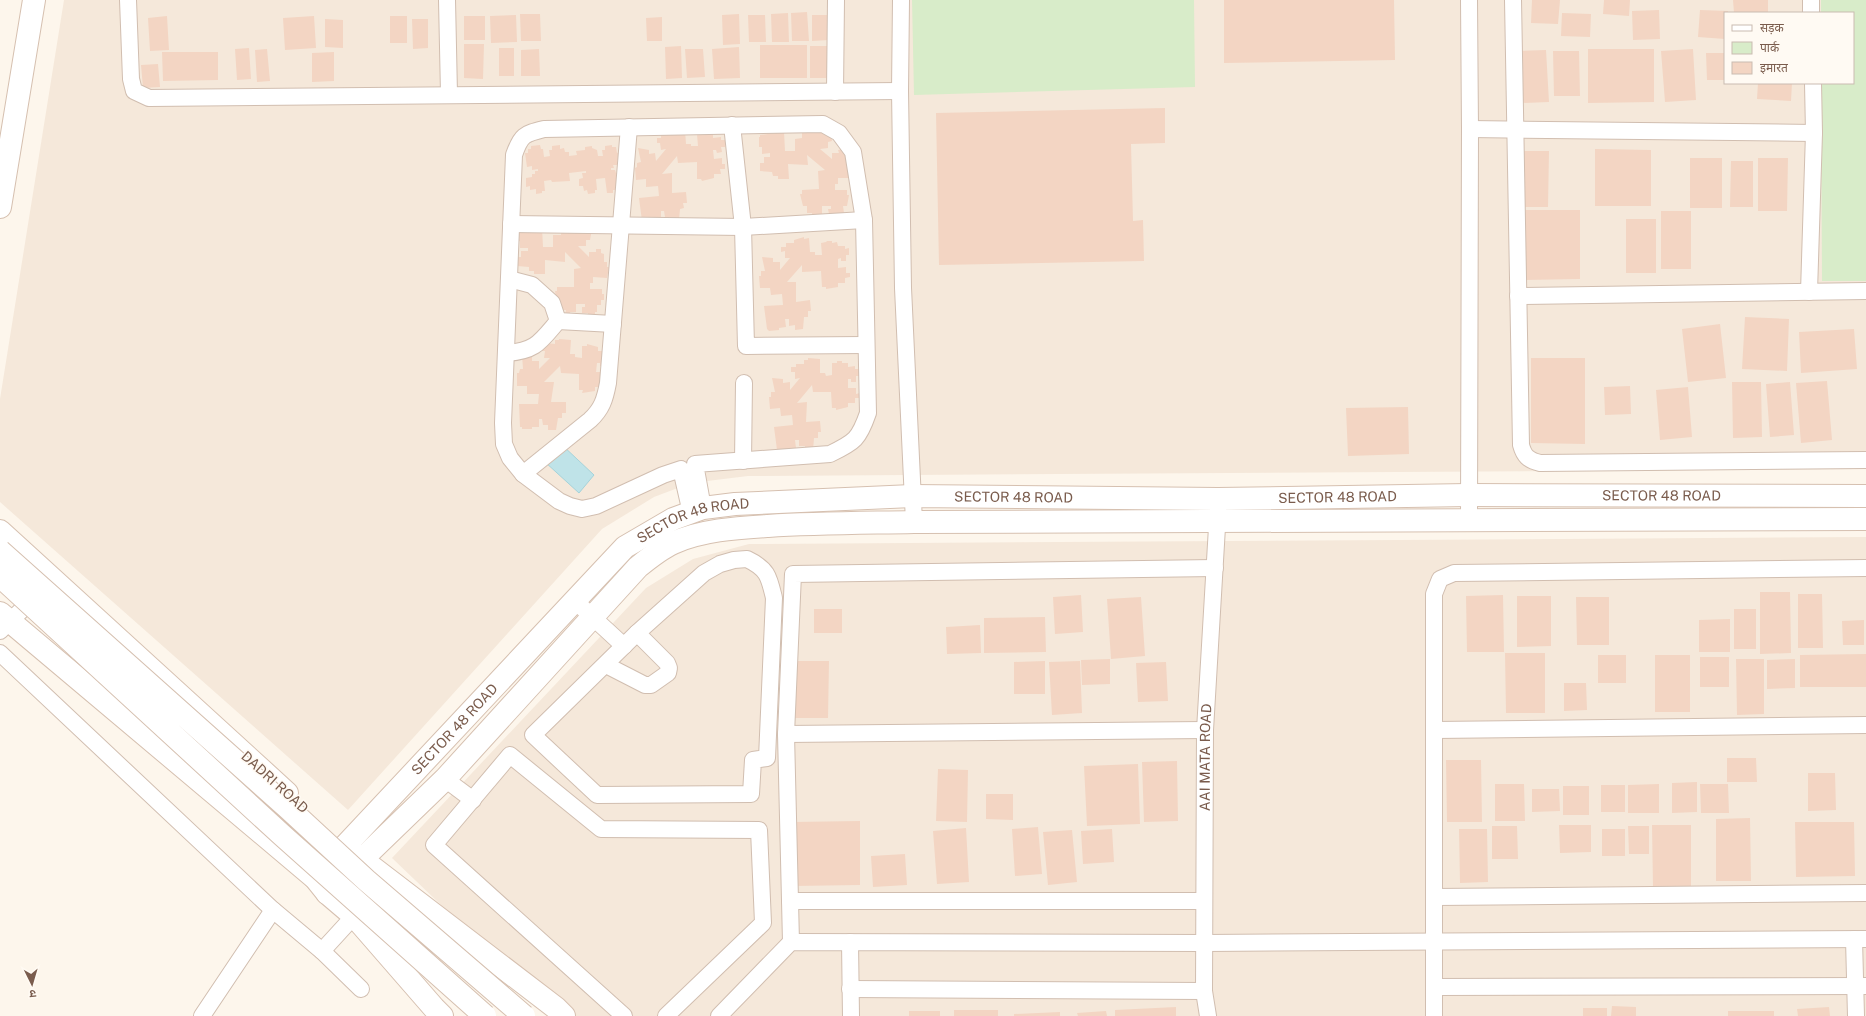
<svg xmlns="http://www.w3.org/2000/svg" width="1866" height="1016" viewBox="0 0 1866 1016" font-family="'Public Sans','Noto Sans Devanagari',sans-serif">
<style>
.residential{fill:#f5e8da;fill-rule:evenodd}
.green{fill:#d8ecc9}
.water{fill:#bfe3e8;stroke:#a5d3da}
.building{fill:#f3d5c3}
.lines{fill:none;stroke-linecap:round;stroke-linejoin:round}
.street-casing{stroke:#d1beb0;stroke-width:18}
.secondary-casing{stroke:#d6c0b0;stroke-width:24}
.street{stroke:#fff;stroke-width:16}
.secondary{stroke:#fff;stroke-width:22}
.secondary-bridge-casing{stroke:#d6c0b0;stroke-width:24;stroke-linecap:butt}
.secondary-bridge{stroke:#fff;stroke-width:22}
.labels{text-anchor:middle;stroke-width:3;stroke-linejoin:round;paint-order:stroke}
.street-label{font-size:14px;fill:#7a5c4d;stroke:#fffaf3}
</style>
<rect width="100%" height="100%" fill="#fdf6ec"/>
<path class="residential" d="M64,0H1866V469L748,476L691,483L654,497L602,529L348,810L0,502V399ZM1725,13H1853V83H1725Z
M1866,537V1016H557L392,858L646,588L693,559L749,544Z"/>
<path class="green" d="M912,0H1194L1195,87L914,95Z
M1821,0H1866V281H1822L1821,83H1853V13H1821Z"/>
<path class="water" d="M561,444L594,475L579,493L545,462Z"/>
<path class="building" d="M1224,0H1394L1395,60L1224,63Z
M1532,0H1560L1558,24L1531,23Z
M1604,0H1630L1629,16L1603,14Z
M1733,0H1768V13H1734Z
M1659,10L1660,39L1633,40L1632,11Z
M1700,10L1728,11V13H1725V39L1698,37Z
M807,12L809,41H792L791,13Z
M788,13L789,42H772L771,14Z
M1562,13L1591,14L1590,37L1561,36Z
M520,14H540L541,41H521Z
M739,14L740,44L723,45L722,15Z
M516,15L517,42L491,43L490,16Z
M748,15H765L766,42H749Z
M812,15H828L829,40L812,41Z
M167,16L169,50L150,51L148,18Z
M314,16L316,48L285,50L283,18Z
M390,16H407V43H390Z
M464,16H485V40H464Z
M662,17V41H647L646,18Z
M325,19L343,20V48L325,47Z
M412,19H428V48L413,49Z
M464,44H484L483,79L464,78Z
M760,45H807V78H760Z
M681,46L682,78L666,79L665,47Z
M810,46H831V78H810Z
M739,47L740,78L714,79L712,49Z
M249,48L251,79L237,80L235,49Z
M499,48H514V76H499Z
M267,49L270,81L257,82L255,50Z
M539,49L540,76H521V50Z
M685,49H703L705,77L687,78Z
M1588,49H1654V102L1588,103Z
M1693,49L1696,100L1665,102L1661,51Z
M1546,50L1549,102L1522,103L1519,51Z
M1553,51H1579L1580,96H1554Z
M162,52H218V80L163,81Z
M334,52V81L312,82V53Z
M1706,53H1725V80H1707Z
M158,64L160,87L143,88L141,65Z
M1758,83H1792L1791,101L1757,99Z
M1165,108V143L1131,144L1133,221L1143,220L1144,261L939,265L936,113Z
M802,128L819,129V133H827L831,136L832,141L828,142V148L820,149L832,159V153H839L838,150L843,149V154H846L851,178H838V184H835V190H847V195H849L847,206H843L844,213L829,214L828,209H831V206H822V214H817V217L812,218V213H807V206H803L800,194H802V190L819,189L818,171L825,170L807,155L808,165L788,164L789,179H778V176H773L772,172L760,171V163H764V157H770V153L762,154V147H759V137H760V135L784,132L785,151H795V139L802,138Z
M685,130L686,144H691V146H698L697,134H713V138L721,137V140H725V147H721L722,152L717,153L716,150H713L714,159L722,158V164H725V169H720L721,174H714V178L702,181L701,179H697V162L678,163L677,156L662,174L672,173V193L686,192L687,203H683L684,208L680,209L679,220L671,221L670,217H665L664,211H661V219L642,221L639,198L659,196L658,186L646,187V179L636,180L635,168L637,167V163L641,162L638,148L649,150V154L655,153L656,161L666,149L661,150L660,143H657V138H661V135Z
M540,145L541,149H543L544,157L550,156L549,150H552V146L560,145V149L564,148L565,152H569V156L577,155L576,151L585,150V147L592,146V148L597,150L598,156H603L602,150H605V146L612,145V147H616L617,153L620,152L621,160H617V165H613L614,168H611V170H615L616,173H620L618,190H613V193H607L605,178L596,179L597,190H595V193L588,194L587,190L584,191L583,186H579V179L583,178L582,173H586V171L569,173L570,181L552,182L551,180L544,181L545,191H542V193L536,194V189L530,190V186L526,187V178L532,177V174H535V171H538V169L532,170V166L527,167L525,153H528V149H531V146Z
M1595,149L1651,150V206H1595Z
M1523,151H1549L1548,207H1523Z
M1690,158H1722V208H1690Z
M1758,158H1788L1787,211H1758Z
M1731,161H1753V207H1730Z
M1517,210H1580V279L1521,280Z
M1661,211H1691V269H1661Z
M1626,219H1656V273H1626Z
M561,225L592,229L590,240H586V246H578L589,257V252H596V249H601V253L604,254V262H607V267H609L607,278L593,277V283H590V289H602V294H604V300H601V305H597V312H595V316H588V313H582V307H585V304H576V312H570V315H565L566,310H561V303H557L555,291H557V287H574V269L581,268L565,252V262L545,260V274H534V271H529V267L517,266V257H521V251H528V248H520V241L517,242V231L542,228L543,247H553V235H561Z
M804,237V239L809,238L810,252H815V255H822L821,243L826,242L827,241H832V243L837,242L838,246H845V249L849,248V255H846V261H841V258L838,259V268L846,267V273H850V277L845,278V283H838V287L826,289V287H822L821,271L802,272V265L787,282H796V302L810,300L811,311H808V317H804L803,329L795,330V325L789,326V319H785L786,327L779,328V330L769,331L767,329L764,306L783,305L782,294L771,295L770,288H760L759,276H761V271H765L762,257L773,258V262H780V270L790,258H785V251L781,252V247H786V243H794V240Z
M1745,317L1789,319L1787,371L1742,369Z
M1720,324L1726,378L1688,382L1682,329Z
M1854,329L1857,369L1801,373L1799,332Z
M559,339L571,340L570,354H575V357L582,358V346H587V344L598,347V351H605V366H600V363H597L596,372H605L602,387H595V391L582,393L583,390H579V374L561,373L560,366L544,382H554L551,402H566V413H562V418H558L556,430H548V425H543L542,419H539V427H532V429H522V427H520L519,404H538L539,394H527V386H517V373H519L520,369H523L522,355L532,357V361H539V369L550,358H544L545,351H541V346L546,347V343L555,344V340H559Z
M808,358L820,359V373H825L826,376L832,375V363H837V361H842V363H848V367L855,366V369H859V376H856V382H851V379H848V388H856V394L860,393V398H855V403H848V407L836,410V408H832L831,392H813L812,385L797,403L807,402L806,422L820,421L821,432H818V438H814L813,450H805V446H799V440H795L796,448H789V451L777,450L774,427L793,425L792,415L781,416L780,408L770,409L769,397H771V392H775L772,378L783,379V383L790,382V390L800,378L795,379V372H791V367H796V364H804V360H808Z
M1531,358H1585V444L1531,443Z
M1827,381L1832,440L1801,443L1796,383Z
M1732,382H1761L1762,437L1733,438Z
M1790,382L1794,435L1770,437L1766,384Z
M1630,386L1631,414L1605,415L1604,387Z
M1688,387L1692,437L1660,440L1656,390Z
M1408,407L1409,454L1348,456L1346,408Z
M1760,592H1790L1791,653L1760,654Z
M1798,594H1822L1823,648H1798Z
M1081,595L1083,632L1055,634L1053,597Z
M1503,595L1504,652H1467L1466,596Z
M1517,596H1551V646L1517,647Z
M1141,597L1145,656L1111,659L1107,599Z
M1576,597H1609V645H1577Z
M814,609H842V633H814Z
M1734,609H1756V649H1734Z
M1045,617L1046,652L984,653V618Z
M1730,619V652H1699V620Z
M1864,620V645H1843L1842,621Z
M980,625L981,653L947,654L946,627Z
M1505,653H1545V713H1506Z
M1866,654V687H1800V655Z
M1598,655H1626V683H1598Z
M1655,655H1690V712H1655Z
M1700,657H1729V687H1700Z
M1110,659V684L1082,685L1081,660Z
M1736,659H1764V714L1737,715Z
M1795,659V688L1767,689V660Z
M795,661H829L828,718H794Z
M1045,661V694H1014V662Z
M1080,661L1082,713L1052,715L1049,662Z
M1166,662L1168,701L1138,702L1136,663Z
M1564,683H1586L1587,710L1564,711Z
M1727,758H1756L1757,782H1727Z
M1446,760H1481L1482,822H1447Z
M1177,761L1178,821L1144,822L1142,762Z
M1138,764L1140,824L1087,826L1084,766Z
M938,769L968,770L967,822L936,821Z
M1808,773H1835L1836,810L1808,811Z
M1697,782V812L1672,813V783Z
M1495,784H1524L1525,821H1495Z
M1659,784V813H1628V785Z
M1700,784H1728L1729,813H1701Z
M1601,785H1625V812H1601Z
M1563,786H1589V815H1563Z
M1532,789H1559L1560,811L1532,812Z
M986,794H1013V820L986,819Z
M1750,818L1751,881H1716V819Z
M860,821V885L793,886L792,822Z
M1795,822H1854L1855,876L1796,877Z
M1559,825H1591V852L1560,853Z
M1652,825H1691V887H1653Z
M1492,826H1517L1518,859H1492Z
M1628,826H1649V854H1629Z
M1038,827L1042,874L1015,876L1012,829Z
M966,828L969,882L937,884L933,831Z
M1112,829L1114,862L1083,864L1081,831Z
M1459,829H1487L1488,882L1460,883Z
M1602,829H1625V856H1602Z
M1072,830L1077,882L1048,885L1043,832Z
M905,854L907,885L873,887L871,856Z
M1612,1006L1636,1007V1016H1611Z
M1176,1007V1016H1115V1010Z
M1829,1007L1830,1016H1798L1797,1009Z
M1583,1008H1607V1016H1583Z
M954,1010H998V1016H954Z
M909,1011H940V1016H909Z
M1106,1011L1107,1016H1078L1077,1013Z
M1728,1011H1774V1016H1728Z
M1060,1012V1016H1014V1014Z"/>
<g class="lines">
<g class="street-casing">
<g id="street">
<path d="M128,0L131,79L134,91L149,98L900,91"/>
<path d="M447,0L449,94"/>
<path d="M901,0L900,91L903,288L914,522"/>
<path d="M1469,0L1470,129L1469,520"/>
<path d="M1513,0L1521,445C1524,456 1528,460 1540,463L1866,460"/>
<path d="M1811,0V13"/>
<path d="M835,92L836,0"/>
<path d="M732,125L743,227L746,346L866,345"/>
<path d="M1470,129L1814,133"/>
<path d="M511,224L743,227L864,220"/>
<path d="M1809,292L1814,133L1813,83"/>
<path d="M1518,296L1866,291"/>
<path d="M558,321L613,324"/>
<path d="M506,353C536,351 540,342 558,321L552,303L532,285L509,279"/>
<path d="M743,461L744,383"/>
<path d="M523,474L590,420C602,409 605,399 608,383L629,127"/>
<path d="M691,513L681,469L663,475L596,506L582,509L570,506L559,501L523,474L510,458L504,444L503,423L514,155C521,135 524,134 544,129L823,124L839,133L853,152L864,220L868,413C859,439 855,442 830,454L695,464L703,508"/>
<path d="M747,559C768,569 769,577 774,598L767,758L753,760L751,794L597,795L533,735L637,633L704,573L720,564L734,560Z"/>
<path d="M574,600L624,646"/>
<path d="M0,631L36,596"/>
<path d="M0,653L273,910L322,951L361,989"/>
<path d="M606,665L645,685H651L668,673L669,668L667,663L637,633"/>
<path d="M1435,730L1866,725"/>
<path d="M786,734L1205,730"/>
<path d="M445,779L473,800"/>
<path d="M1435,897L1866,893"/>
<path d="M790,901H1204"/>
<path d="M1854,939L1856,1016"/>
<path d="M791,942L786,734L793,574L1215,568"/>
<path d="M850,942L851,1016"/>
<path d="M322,951L354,916"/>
<path d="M1434,987L1866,986"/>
<path d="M850,989L1204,991"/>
<path d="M202,1016L273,910"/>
<path d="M624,1016L434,845L510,755L601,829L759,830L763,923L666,1016"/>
<path d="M719,1016L791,942L1205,943L1866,939"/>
<path id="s1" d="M1208,1016L1204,991L1205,730L1218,510"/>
<path d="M1434,1016V594L1440,579L1454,573L1866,568"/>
</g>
</g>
<g class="secondary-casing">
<g id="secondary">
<path d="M0,207L34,0"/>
<path d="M0,531L287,793"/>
<path d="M0,613L315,878L327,893L354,916L434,1008L442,1016"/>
<path d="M351,851L556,1008L564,1016"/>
<path id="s2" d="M315,878L625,547L673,519L703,508L735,504L912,496L1218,499L1468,495L1866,496"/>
<path d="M327,893L445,779L638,567C649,558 660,549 673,543C702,530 736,528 768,526C816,523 865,523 914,522L1866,519"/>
</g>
</g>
<use href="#street" class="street"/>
<use href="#secondary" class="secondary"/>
<g class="secondary-bridge-casing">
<path id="secondary-bridge" d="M0,551L288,808L366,880L524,1016
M0,576L283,836L485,1016"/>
</g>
<use href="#secondary-bridge" class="secondary-bridge"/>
</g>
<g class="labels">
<g class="street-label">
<text dy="5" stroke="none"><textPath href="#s2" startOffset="1500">SECTOR 48 ROAD</textPath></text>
<text dy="5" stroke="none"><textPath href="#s2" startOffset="852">SECTOR 48 ROAD</textPath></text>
<text dy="5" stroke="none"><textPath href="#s2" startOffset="1176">SECTOR 48 ROAD</textPath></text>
<text dy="5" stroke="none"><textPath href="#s2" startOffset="528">SECTOR 48 ROAD</textPath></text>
<text dy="5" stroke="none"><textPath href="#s2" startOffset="204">SECTOR 48 ROAD</textPath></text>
<text dy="5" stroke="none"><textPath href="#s1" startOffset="259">AAI MATA ROAD</textPath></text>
<text transform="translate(275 782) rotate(42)" y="5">DADRI ROAD</text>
</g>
</g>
<rect x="1724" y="12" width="130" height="72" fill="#fffaf3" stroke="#cabbb1"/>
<rect x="1732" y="25" width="20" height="6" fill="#ffffff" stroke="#cabbb1"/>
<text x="1760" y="32" font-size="12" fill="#7a5c4d">सड़क</text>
<rect x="1732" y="42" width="20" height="12" fill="#d8ecc9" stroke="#cabbb1"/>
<text x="1760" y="52" font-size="12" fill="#7a5c4d">पार्क</text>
<rect x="1732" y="62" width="20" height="12" fill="#f3d5c3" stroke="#cabbb1"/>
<text x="1760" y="72" font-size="12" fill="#7a5c4d">इमारत</text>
<g transform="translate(32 984) rotate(175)" stroke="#fffaf3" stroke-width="3" paint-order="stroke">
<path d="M0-3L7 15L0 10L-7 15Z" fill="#7a5c4d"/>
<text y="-6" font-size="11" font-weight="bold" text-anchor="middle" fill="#7a5c4d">उ</text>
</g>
</svg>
